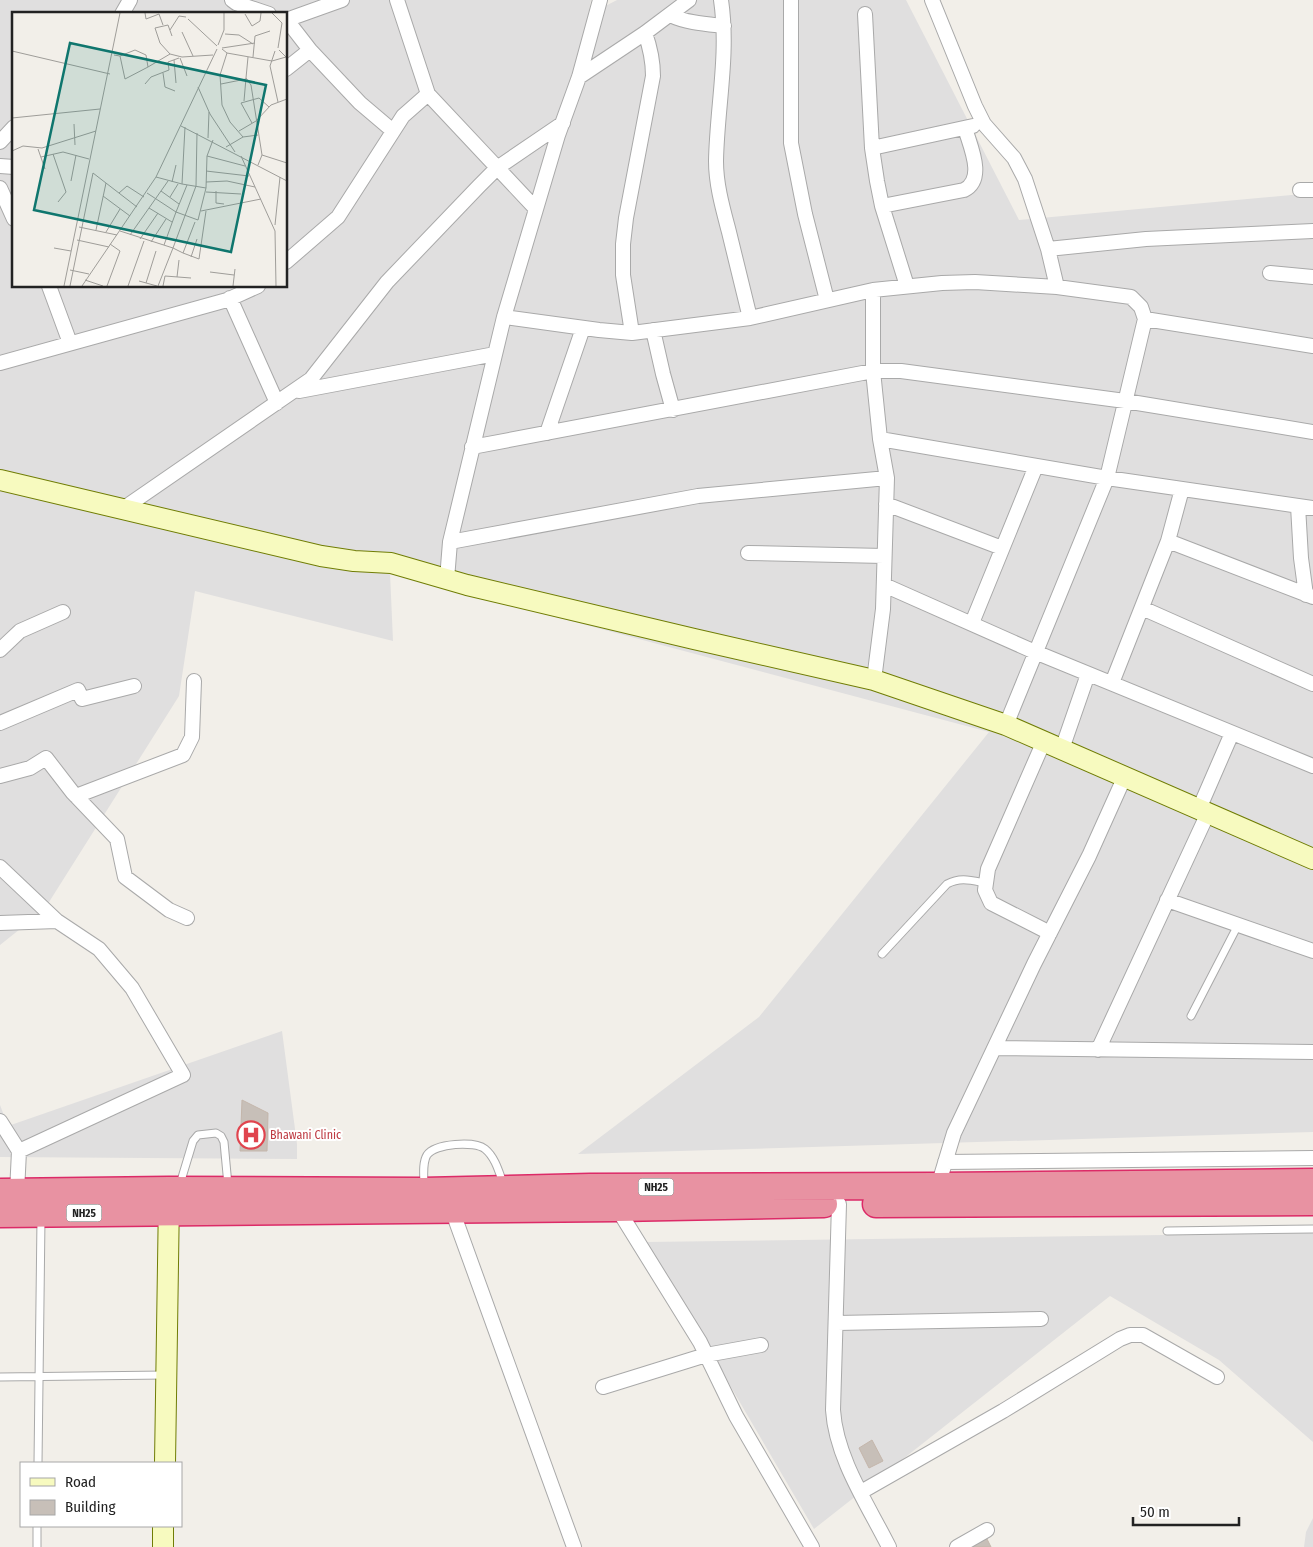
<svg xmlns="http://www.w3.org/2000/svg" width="1313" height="1547" viewBox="0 0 1313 1547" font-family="'Fira Sans Condensed',sans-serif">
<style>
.residential{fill:#e0dfdf;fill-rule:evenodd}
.building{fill:#c7bfb8;stroke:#c4b6ab}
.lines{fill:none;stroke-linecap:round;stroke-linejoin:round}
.lane-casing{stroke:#a9a9a9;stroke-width:9}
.street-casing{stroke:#a9a9a9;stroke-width:16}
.secondary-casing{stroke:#707d05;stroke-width:22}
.highway-casing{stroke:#dc2a67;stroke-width:29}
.lane{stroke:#fff;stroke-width:7}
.street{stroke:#fff;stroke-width:14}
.secondary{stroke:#f7fabf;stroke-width:20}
.highway{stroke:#e892a2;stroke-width:26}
.labels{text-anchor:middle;stroke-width:4;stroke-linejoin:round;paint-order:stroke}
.shield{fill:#fff;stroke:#646464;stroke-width:1}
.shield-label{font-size:11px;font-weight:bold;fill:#222}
.health-label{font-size:12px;fill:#be3a42;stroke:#fff;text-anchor:start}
.inset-road{fill:none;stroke:#9f9d99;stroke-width:1}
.view{fill:#0f766e;fill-opacity:0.15;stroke:#0f766e;stroke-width:2.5}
.inset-edge{fill:none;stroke:#222;stroke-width:2.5}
</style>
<rect width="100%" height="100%" fill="#f2efe9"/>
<path class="residential" d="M0,0H591L588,15L617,0H906L1019,220L1313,193V1132L578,1154L759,1017L989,732L390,573L393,641L195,591L179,696L44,910L0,945ZM14,14H286V286H14Z
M282,1031L297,1144V1159L0,1157V1105L8,1126Z
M1313,1233V1442L1219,1360L1110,1296L814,1529L646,1242Z
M1313,1518V1547H1304L1306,1532Z"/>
<path class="building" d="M242,1100L268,1113L267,1151H240Z
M872,1440L883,1461L869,1468L859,1448Z
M986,1537L991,1547H969Z"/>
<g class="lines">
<g class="lane-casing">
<path id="lane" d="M882,954L947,884C960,877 970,880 985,883
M1191,1016L1238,925
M180,1184L193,1141L198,1135L216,1133L221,1136L224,1142L228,1185
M424,1186C424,1177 422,1163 427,1155C435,1143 475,1141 485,1149C495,1157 499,1172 503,1183
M1167,1231L1313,1229
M0,1377L165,1375
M38,1463L41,1219
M37,1547V1526"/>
</g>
<g class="street-casing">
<path id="street" d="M232,0L236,3L269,14
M397,0L428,94L536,209
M721,0C729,54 717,107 716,161C716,185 723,209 729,232C736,261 743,289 750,318
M791,0V143L805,214L827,300
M932,0L975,106L984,124L1014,158L1025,179L1048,249L1057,287
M122,14L130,0
M865,14L872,148L877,181L882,206L907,286
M670,15C687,23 705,24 724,26
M286,19L310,50L360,103L393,131
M286,20L342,0
M286,69L310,50
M579,77L645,33L689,0
M0,142L14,127
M872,148L973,126
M0,166L14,167
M0,188L14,219
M1300,190H1313
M882,206L964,190C986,179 970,146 965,128
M1048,249L1146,239L1313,231
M286,262L338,217L403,116L428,94
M1270,273L1313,277
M49,286L70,343
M873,290L942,283L975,282L1057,287L1131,297L1141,307L1145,319L1107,478L1313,508
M230,298L277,403
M1145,319L1313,346
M653,330L663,374L673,410
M632,333L623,275V244L626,218L653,76C653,61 650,47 645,33
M0,363L227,300L258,286
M299,391L495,354
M547,433L583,328
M880,439L1107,478L1006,725
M472,447L873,371H901L1125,401L1313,432
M886,504L1002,548
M1298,506L1301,558L1306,595
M124,508L311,379L387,282L479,186L497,168L563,123
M1168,541L1313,597
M450,542L698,496L887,478L880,439L873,371V290L750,318L632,333L599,330L504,317
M748,553L884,556
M447,579L450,542L504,317L558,135L579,77L600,0
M884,585L1035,652L1313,766
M1142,608L1313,684
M972,623L1036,466
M0,650L20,631L63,612
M874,680L883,609L887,478
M1112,683L1168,541L1182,489
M0,723L78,690L82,699L134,686
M1044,741L988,869L985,890L991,903L1050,933
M1062,749L1088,674
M0,776L30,768L46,758L73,793L117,839L125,877L169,910L187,918
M76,796L183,755L192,737L194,681
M1199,809L1232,733
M0,867L57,921
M1167,900L1313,951
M0,923L57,921L99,949L132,988L183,1075L19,1151
M995,1048L1313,1052
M1098,1050L1208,813
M0,1121L19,1151L17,1192
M945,1162L1313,1158
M938,1186L954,1133L1034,964L1089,856L1125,776
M839,1204L833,1410C836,1458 868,1505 889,1547
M617,1208L700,1342L736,1416L812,1547
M452,1210L574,1547
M837,1323L1041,1319
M603,1387L706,1355L761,1345
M861,1492L1003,1411L1120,1339L1130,1335H1143L1217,1377
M957,1547L987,1530"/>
</g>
<g class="secondary-casing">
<path id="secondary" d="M0,480L321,556L354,561L391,563L467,585L694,639L874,680L1006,725L1313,859
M165,1463L169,1198
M163,1547V1526"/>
</g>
<g class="highway-casing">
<path id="highway" d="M0,1192L169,1190L424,1191L590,1187L938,1186L1313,1182
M876,1204L1313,1202
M0,1214L617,1208L824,1204"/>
</g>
<use href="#lane" class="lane"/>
<use href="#street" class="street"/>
<use href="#secondary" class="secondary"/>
<use href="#highway" class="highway"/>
</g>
<defs>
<g id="hospital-ring" transform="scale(1.4375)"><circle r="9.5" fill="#fff" stroke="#e0444e" stroke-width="1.5"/><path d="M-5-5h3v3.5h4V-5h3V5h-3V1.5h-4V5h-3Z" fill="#e0444e"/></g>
</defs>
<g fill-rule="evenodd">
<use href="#hospital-ring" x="251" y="1135"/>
</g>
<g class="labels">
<g class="shield">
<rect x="638.5" y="1178.5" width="35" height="17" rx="4"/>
<rect x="66.5" y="1204.5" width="35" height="17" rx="4"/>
</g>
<g class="shield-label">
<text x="656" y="1191">NH25</text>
<text x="84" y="1217">NH25</text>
</g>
<g class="health-label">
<text x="270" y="1139">Bhawani Clinic</text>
</g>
</g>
<g transform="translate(12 12)">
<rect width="275" height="275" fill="#f2efe9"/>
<path class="inset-road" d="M133,1L134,7L147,2L151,13M260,1L270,11L266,36M233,2L240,14L248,9L249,1M176,7L205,34M158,18L167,4L174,5M170,20L181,44M213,22L227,23L241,32M160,24L156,13L143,16L148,31L158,42L170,45L201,43M206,33L212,18V1M210,36L243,31M210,37L215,41L260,49L274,45L267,38M0,39L98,62M263,39L258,54L266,90M215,41L208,63L210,93L218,110L231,125M102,43L108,44L113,67L136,55L134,43L123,38L108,44M236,45L234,66L239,73L250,143L246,153M241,45L243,24L258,19M168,46L175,64M162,48L164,71M136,55L158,42M151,61L153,75L163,79M133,72L139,65L157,58L156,50L167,46M209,72L234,67M186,75L198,102L223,140M232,89L234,66M0,106L88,97M240,111L229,91L247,86L257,95M62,112L63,133M169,114L275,169M173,115L170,172L194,176L195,144L201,128M227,119L244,109L259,93L275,87M196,126L197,100M214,135L231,125L246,123M26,137L33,157M0,139L11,134L30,136L84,119M41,142L54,180L46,190M250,143L275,151M195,144L233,154M229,144L263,219L264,274M29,145L51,140L77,147M194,159L237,164M81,161L125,195M144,165L170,172M59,169L64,143M160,170L164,153M194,170L215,169L243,175M149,179L167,192M204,179V191L212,192M194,180L229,182M107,181L115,174L132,185M135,181L164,200L175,173M91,184L118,204M158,185L166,172M137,196L160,210M189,199L249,187M263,213L268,165M67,215L105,223M84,218L94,171M108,219L161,236L184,174L185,121M94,220L108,197M118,223L156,169M128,227L146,201M65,228L97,235M139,230L154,207M152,233L164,200L186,208L194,176M42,236L59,239M171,241L187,247L194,199M179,245L185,227M58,258L77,262M198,260L222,263M165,265L167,248M73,268L91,274M127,269L145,274M134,271L144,239M52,274L108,1M58,274L81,161M70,274L144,165L205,37M95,274L108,239L98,232M116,274L132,229M146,274L161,236L171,241L183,210M151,274L153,264L179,266M221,274L223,257"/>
<path class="view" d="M58,31L254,73L219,240L22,198Z"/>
<rect width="275" height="275" class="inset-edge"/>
</g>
<rect x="20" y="1462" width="162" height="65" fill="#ffffff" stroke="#a7a7a7"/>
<rect x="30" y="1478" width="25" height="8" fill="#f7fabf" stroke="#a7a7a7"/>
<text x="65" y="1487" font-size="15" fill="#222222">Road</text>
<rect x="30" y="1500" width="25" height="15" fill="#c7bfb8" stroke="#a7a7a7"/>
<text x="65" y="1512" font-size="15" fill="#222222">Building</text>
<path d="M1133 1517v8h106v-8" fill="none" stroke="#222222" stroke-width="2.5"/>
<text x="1140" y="1517" font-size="15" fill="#222222" stroke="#ffffff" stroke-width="4" paint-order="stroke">50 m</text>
</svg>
